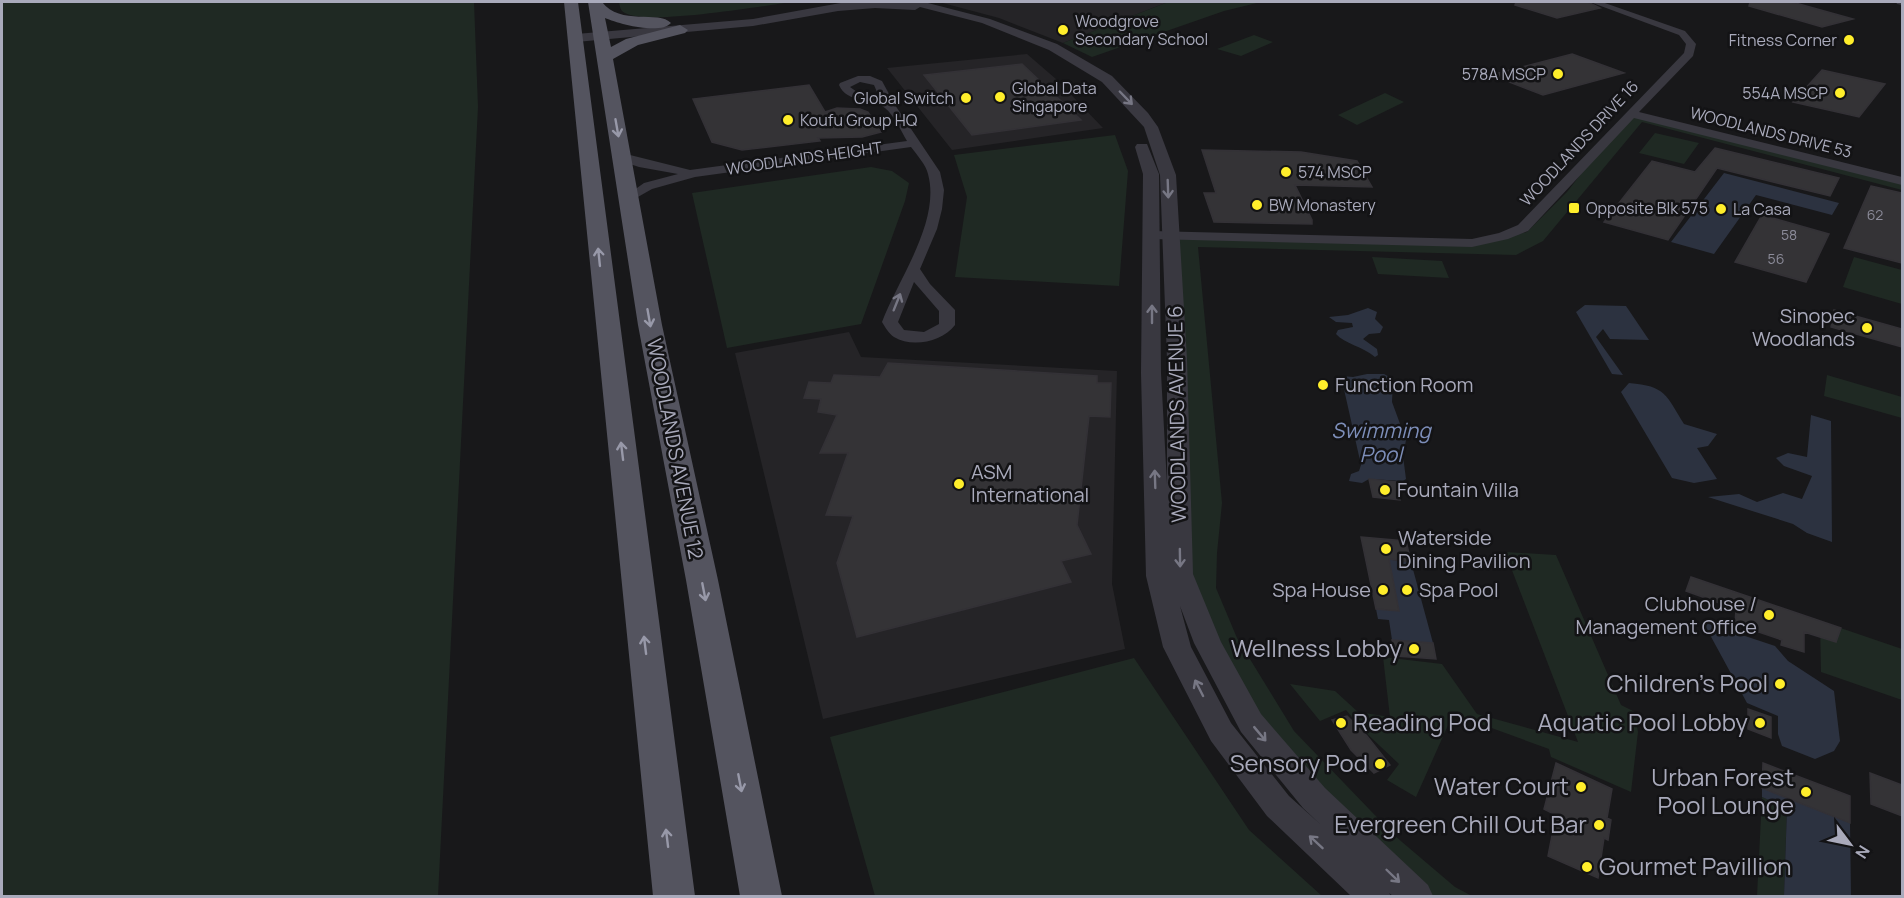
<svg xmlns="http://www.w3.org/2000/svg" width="1904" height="898" viewBox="0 0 1904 898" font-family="Manrope,sans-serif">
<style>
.built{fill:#252427}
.green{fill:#1f2923}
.water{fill:#2c3240}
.building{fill:#343336;stroke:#333136;stroke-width:1.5}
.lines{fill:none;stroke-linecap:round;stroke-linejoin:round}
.minor{fill:#393840;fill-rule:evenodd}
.tertiary{fill:#393840;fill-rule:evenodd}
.primary{fill:#54545f;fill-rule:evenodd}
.oneway{stroke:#777784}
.oneway2{stroke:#9899a9}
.poi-dot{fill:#ffee2b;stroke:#131315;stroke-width:2}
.labels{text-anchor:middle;stroke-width:5;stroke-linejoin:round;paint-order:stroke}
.far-number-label{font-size:14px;fill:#8c8c9a}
.far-poi-label{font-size:16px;fill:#a9aabb;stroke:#131315;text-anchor:start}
.far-street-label{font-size:16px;fill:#a9aabb;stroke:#131315}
.poi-label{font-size:20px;fill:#a9aabb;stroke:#131315;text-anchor:start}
.street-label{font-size:20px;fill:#a9aabb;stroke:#131315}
.water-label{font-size:21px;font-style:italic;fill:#7d8eb9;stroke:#131315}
.near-poi-label{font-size:24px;fill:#a9aabb;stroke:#131315;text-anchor:end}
</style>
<rect width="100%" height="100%" fill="#18181a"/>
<path class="built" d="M939,2H1168L1063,43L999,18Z
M1027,54L1056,79L1103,128L952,150L887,68Z
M849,332L861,357L1117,371L1112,584L1125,649L823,719L735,353Z"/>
<path class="green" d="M2,2H474L478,107L438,896H2Z
M619,2H792C762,6 648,26 625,13C620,11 620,6 619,2Z
M1168,2H1261L1224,11L1092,57L1063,43Z
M1254,35L1273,42L1241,56L1217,49Z
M1385,93L1404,102L1357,125L1338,115Z
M1632,114L1902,181V190L1642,122L1543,241L1516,255L1198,247L1222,503L1217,553L1216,588L1237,638L1294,731L1395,836L1455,887L1472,896H1421L1405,887L1258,725L1183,574L1173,236L1473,244L1527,232L1567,192L1598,152Z
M1655,133L1699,143L1684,164L1639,153Z
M1115,135L1128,171L1119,286L955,277L967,197L954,155Z
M871,167L892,171L909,183L905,201L861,324L727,348L692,193Z
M1372,257L1442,261L1449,278L1378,274Z
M1854,257L1902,270V304L1843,287Z
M1827,375L1902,397V418L1824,396Z
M1505,552L1556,555L1621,705L1643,716L1648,723L1636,721L1638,732L1631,792L1551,757L1549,749L1453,714L1416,797L1387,780L1399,764L1362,729L1346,710L1320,721L1290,684L1335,691L1358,712L1390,717L1383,657L1442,664L1477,714L1578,742Z
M1820,621L1902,649V700L1821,672Z
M1134,658L1249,830L1322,896H875L830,737Z
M1762,797L1787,807L1784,896H1757Z"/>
<path class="water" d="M1724,173L1839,203L1832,215L1756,195L1714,254L1671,242Z
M1585,305L1626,306L1649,340L1610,339L1603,329L1596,337L1623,375L1612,374L1576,312Z
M1368,308L1377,312L1375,319L1383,327L1380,333L1369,334L1363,339L1377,349L1378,355L1375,357C1362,346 1345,344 1336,334L1338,330L1353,327L1352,323L1336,322L1329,317L1348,315Z
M1367,374H1384L1393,379L1392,402L1406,440L1403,456L1406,479L1403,481L1369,479L1362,483L1349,481L1351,474L1359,471L1361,465L1341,376L1353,377Z
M1629,383C1666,386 1666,395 1684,424L1717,434L1708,446L1697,448L1717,479L1694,483L1672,478L1621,392Z
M1811,415L1831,421L1832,542L1807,533L1793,524L1708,497L1739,494L1757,502L1783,493L1802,499L1812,476L1784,466L1776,458L1788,453L1807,457Z
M1365,557L1411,562L1433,643L1392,640L1389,620L1378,619L1376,609L1399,611L1391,573L1368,570Z
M1703,622L1775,646L1788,661L1834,691L1840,741L1834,751L1815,759L1782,746L1778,734V716L1747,703Z
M1762,788L1850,823L1851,896H1784L1787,808L1762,797Z"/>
<path class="building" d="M1516,2H1588L1600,8L1557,18L1515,5Z
M1750,2H1792L1853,19L1822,27L1749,6Z
M1572,54L1624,73L1543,95L1491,75Z
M1022,64L1081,120L972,135L924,75Z
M1822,70L1885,84L1859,117L1793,102Z
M809,85L825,112L837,108L860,109L868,112L881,132L862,137L818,138L820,141L742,150L712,142L693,99Z
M1715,148L1839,178L1830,196L1717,168L1668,240L1604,222L1652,161L1695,172Z
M1202,150L1301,152L1357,161L1372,187L1295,185L1312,220V224L1214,222L1204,193H1216Z
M1871,186L1902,193V263L1844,248Z
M1762,215L1829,234L1806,282L1735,262Z
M1834,310L1902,329V347L1831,327Z
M888,363L1097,376V383H1111L1110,417L1089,416L1077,525L1091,554L1061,561L1071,582L857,637L837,563L853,516L826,515L848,453H820L837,415L818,412L821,399L804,398L809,382L831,383L834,375L880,377Z
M1369,479L1396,482L1400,500L1373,497Z
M1361,537L1406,541L1411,562L1389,559L1399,611L1376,609Z
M1691,577L1841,628L1836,642L1804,632V652L1781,645L1782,640L1735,624L1736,609L1686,591Z
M1392,640L1433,643L1436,659L1396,656Z
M1748,709L1771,717V738L1748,729Z
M1347,716L1367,736L1390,765L1374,773L1351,750L1332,720Z
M1556,763L1612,789L1607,818L1611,820L1608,840L1604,838L1598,878L1548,856L1556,815L1544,809Z
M1763,763L1850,796V823L1762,788Z
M1870,773L1902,785V816L1871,804Z"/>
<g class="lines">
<path class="minor" d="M1590,2H1602L1685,31L1696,44L1693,56L1639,112L1902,177V185L1634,118L1528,231L1508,239L1472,247L1152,239L1145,235L1152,231L1472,239L1499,233L1518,225L1684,53L1686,44L1679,35Z
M858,76H870L882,81L895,105L940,172L944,190L942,209L937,229L920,269L930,284L955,310V325C942,342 912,348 894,337C889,334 885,327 882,322C898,279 941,222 928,174C926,165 917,155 911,147L695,177L652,189L629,202L623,198L644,183L678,174L639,167L618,160L616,157L622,153L690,170L907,141C901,131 894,115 885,108C872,97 847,104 839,85L840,83ZM860,82L874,85L880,99L857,92L850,87ZM914,282L939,311V324L924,332L904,330L898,322Z"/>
<path class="tertiary" d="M846,2H924L990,19L1057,44L1112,76L1148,113L1158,127L1176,175L1187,359L1193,574L1221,642L1261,714L1325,788L1428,885L1433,896H1393L1389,893L1391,896H1351L1267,816L1211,741L1163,647L1146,576L1141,373L1143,174L1135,147L1137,144H1147L1159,174L1161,373L1167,484V359L1160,175L1144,127L1102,82L1049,50L982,23L920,7L915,10L875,8L838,11L753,26L576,42L570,38L576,34L753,19ZM1180,606L1194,643L1241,732L1303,808L1320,824L1289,796L1231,723L1191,647Z
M1896,2H1902V5L1897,4Z"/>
<path class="primary" d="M564,2H578L695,896H653Z
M588,2H602C620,26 659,10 671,23C660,35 619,24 605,18L611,47L626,39L680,25L688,30L685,33L638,45L613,59L662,325L718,580L782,896H740L686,580L638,325Z"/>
</g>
<defs><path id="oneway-shaft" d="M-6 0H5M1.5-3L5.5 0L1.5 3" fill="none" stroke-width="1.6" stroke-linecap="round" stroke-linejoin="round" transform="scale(1.5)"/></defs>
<g class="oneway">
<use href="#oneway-shaft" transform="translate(1126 98) rotate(46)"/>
<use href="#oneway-shaft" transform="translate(1168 189) rotate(88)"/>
<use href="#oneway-shaft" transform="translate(897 302) rotate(-68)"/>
<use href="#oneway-shaft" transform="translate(1152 314) rotate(-90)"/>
<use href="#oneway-shaft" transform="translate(1155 479) rotate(-92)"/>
<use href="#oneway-shaft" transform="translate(1180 558) rotate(89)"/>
<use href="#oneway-shaft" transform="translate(1199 688) rotate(-117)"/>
<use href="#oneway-shaft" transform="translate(1260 734) rotate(50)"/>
<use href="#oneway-shaft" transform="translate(1316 842) rotate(-137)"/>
<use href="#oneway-shaft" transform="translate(1393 876) rotate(44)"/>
</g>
<g class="oneway2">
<use href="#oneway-shaft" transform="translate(617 128) rotate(80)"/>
<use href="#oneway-shaft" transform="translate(599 257) rotate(-96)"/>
<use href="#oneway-shaft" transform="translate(649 318) rotate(80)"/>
<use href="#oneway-shaft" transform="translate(622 451) rotate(-97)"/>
<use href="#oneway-shaft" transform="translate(704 592) rotate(79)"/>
<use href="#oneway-shaft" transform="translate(645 645) rotate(-97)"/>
<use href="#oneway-shaft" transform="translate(740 783) rotate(79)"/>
<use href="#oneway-shaft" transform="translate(667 838) rotate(-97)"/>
</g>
<g class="poi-dot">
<circle cx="1063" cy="30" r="6"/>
<circle cx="1849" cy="40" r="6"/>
<circle cx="1558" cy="74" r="6"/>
<circle cx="1840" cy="93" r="6"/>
<circle cx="1000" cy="97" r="6"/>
<circle cx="966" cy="98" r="6"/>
<circle cx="788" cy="120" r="6"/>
<circle cx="1286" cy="172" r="6"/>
<circle cx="1257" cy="205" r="6"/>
<rect x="1568" y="202" width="12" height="12" rx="3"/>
<circle cx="1721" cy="209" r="6"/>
<circle cx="1867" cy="328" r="6"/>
<circle cx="1323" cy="385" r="6"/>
<circle cx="959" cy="484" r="6"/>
<circle cx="1385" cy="490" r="6"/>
<circle cx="1386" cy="549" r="6"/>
<circle cx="1383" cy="590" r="6"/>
<circle cx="1407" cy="590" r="6"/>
<circle cx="1769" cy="615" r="6"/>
<circle cx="1414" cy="649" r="6"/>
<circle cx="1780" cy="684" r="6"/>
<circle cx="1341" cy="723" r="6"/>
<circle cx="1760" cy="723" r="6"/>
<circle cx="1380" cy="764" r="6"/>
<circle cx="1581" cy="787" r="6"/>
<circle cx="1806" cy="792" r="6"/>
<circle cx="1599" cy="825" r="6"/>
<circle cx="1587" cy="867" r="6"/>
</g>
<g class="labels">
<g class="far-number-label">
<text x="1875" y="220">62</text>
<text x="1789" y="240">58</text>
<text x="1776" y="264">56</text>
</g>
<g class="far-poi-label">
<text x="1075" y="27">Woodgrove<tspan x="1075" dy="18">Secondary School</tspan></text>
<text x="1837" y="46" text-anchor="end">Fitness Corner</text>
<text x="1546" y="80" text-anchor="end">578A MSCP</text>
<text x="1012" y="94">Global Data<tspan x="1012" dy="18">Singapore</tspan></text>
<text x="1828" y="99" text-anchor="end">554A MSCP</text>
<text x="954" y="104" text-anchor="end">Global Switch</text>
<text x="800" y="126">Koufu Group HQ</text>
<text x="1298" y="178">574 MSCP</text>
<text x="1269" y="211">BW Monastery</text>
<text x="1586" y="214">Opposite Blk 575</text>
<text x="1733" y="215">La Casa</text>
</g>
<g class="far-street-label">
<text transform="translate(1771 132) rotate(14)" y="6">WOODLANDS DRIVE 53</text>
<text transform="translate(1579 143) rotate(-47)" y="6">WOODLANDS DRIVE 16</text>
<text transform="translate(804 158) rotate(-8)" y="6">WOODLANDS HEIGHT</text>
</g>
<g class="poi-label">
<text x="1855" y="323" text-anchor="end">Sinopec<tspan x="1855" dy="23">Woodlands</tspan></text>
<text x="1335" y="392">Function Room</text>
<text x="971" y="479">ASM<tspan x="971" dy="23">International</tspan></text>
<text x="1397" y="497">Fountain Villa</text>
<text x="1398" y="545">Waterside<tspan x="1398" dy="23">Dining Pavilion</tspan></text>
<text x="1371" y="597" text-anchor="end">Spa House</text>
<text x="1419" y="597">Spa Pool</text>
<text x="1757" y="611" text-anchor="end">Clubhouse /<tspan x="1757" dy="23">Management Office</tspan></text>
</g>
<g class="street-label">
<text transform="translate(1177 414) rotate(-91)" y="7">WOODLANDS AVENUE 6</text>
<text transform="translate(675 449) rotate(79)" y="7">WOODLANDS AVENUE 12</text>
</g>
<g class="water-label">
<text x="1381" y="438">Swimming<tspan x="1381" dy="24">Pool</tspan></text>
</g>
<g class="near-poi-label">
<text x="1402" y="657">Wellness Lobby</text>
<text x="1768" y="692">Children's Pool</text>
<text x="1353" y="731" text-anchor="start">Reading Pod</text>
<text x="1748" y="731">Aquatic Pool Lobby</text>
<text x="1368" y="772">Sensory Pod</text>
<text x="1794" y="786">Urban Forest<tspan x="1794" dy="28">Pool Lounge</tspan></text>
<text x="1569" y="795">Water Court</text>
<text x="1587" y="833">Evergreen Chill Out Bar</text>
<text x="1599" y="875" text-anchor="start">Gourmet Pavillion</text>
</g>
</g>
<rect width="1904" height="898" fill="none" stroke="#a9aabb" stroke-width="6"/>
<g transform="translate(1850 844) rotate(122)" stroke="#131315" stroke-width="4.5" paint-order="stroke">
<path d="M0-4.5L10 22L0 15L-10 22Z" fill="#a9aabb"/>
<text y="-9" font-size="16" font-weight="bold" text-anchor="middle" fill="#a9aabb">N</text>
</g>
</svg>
